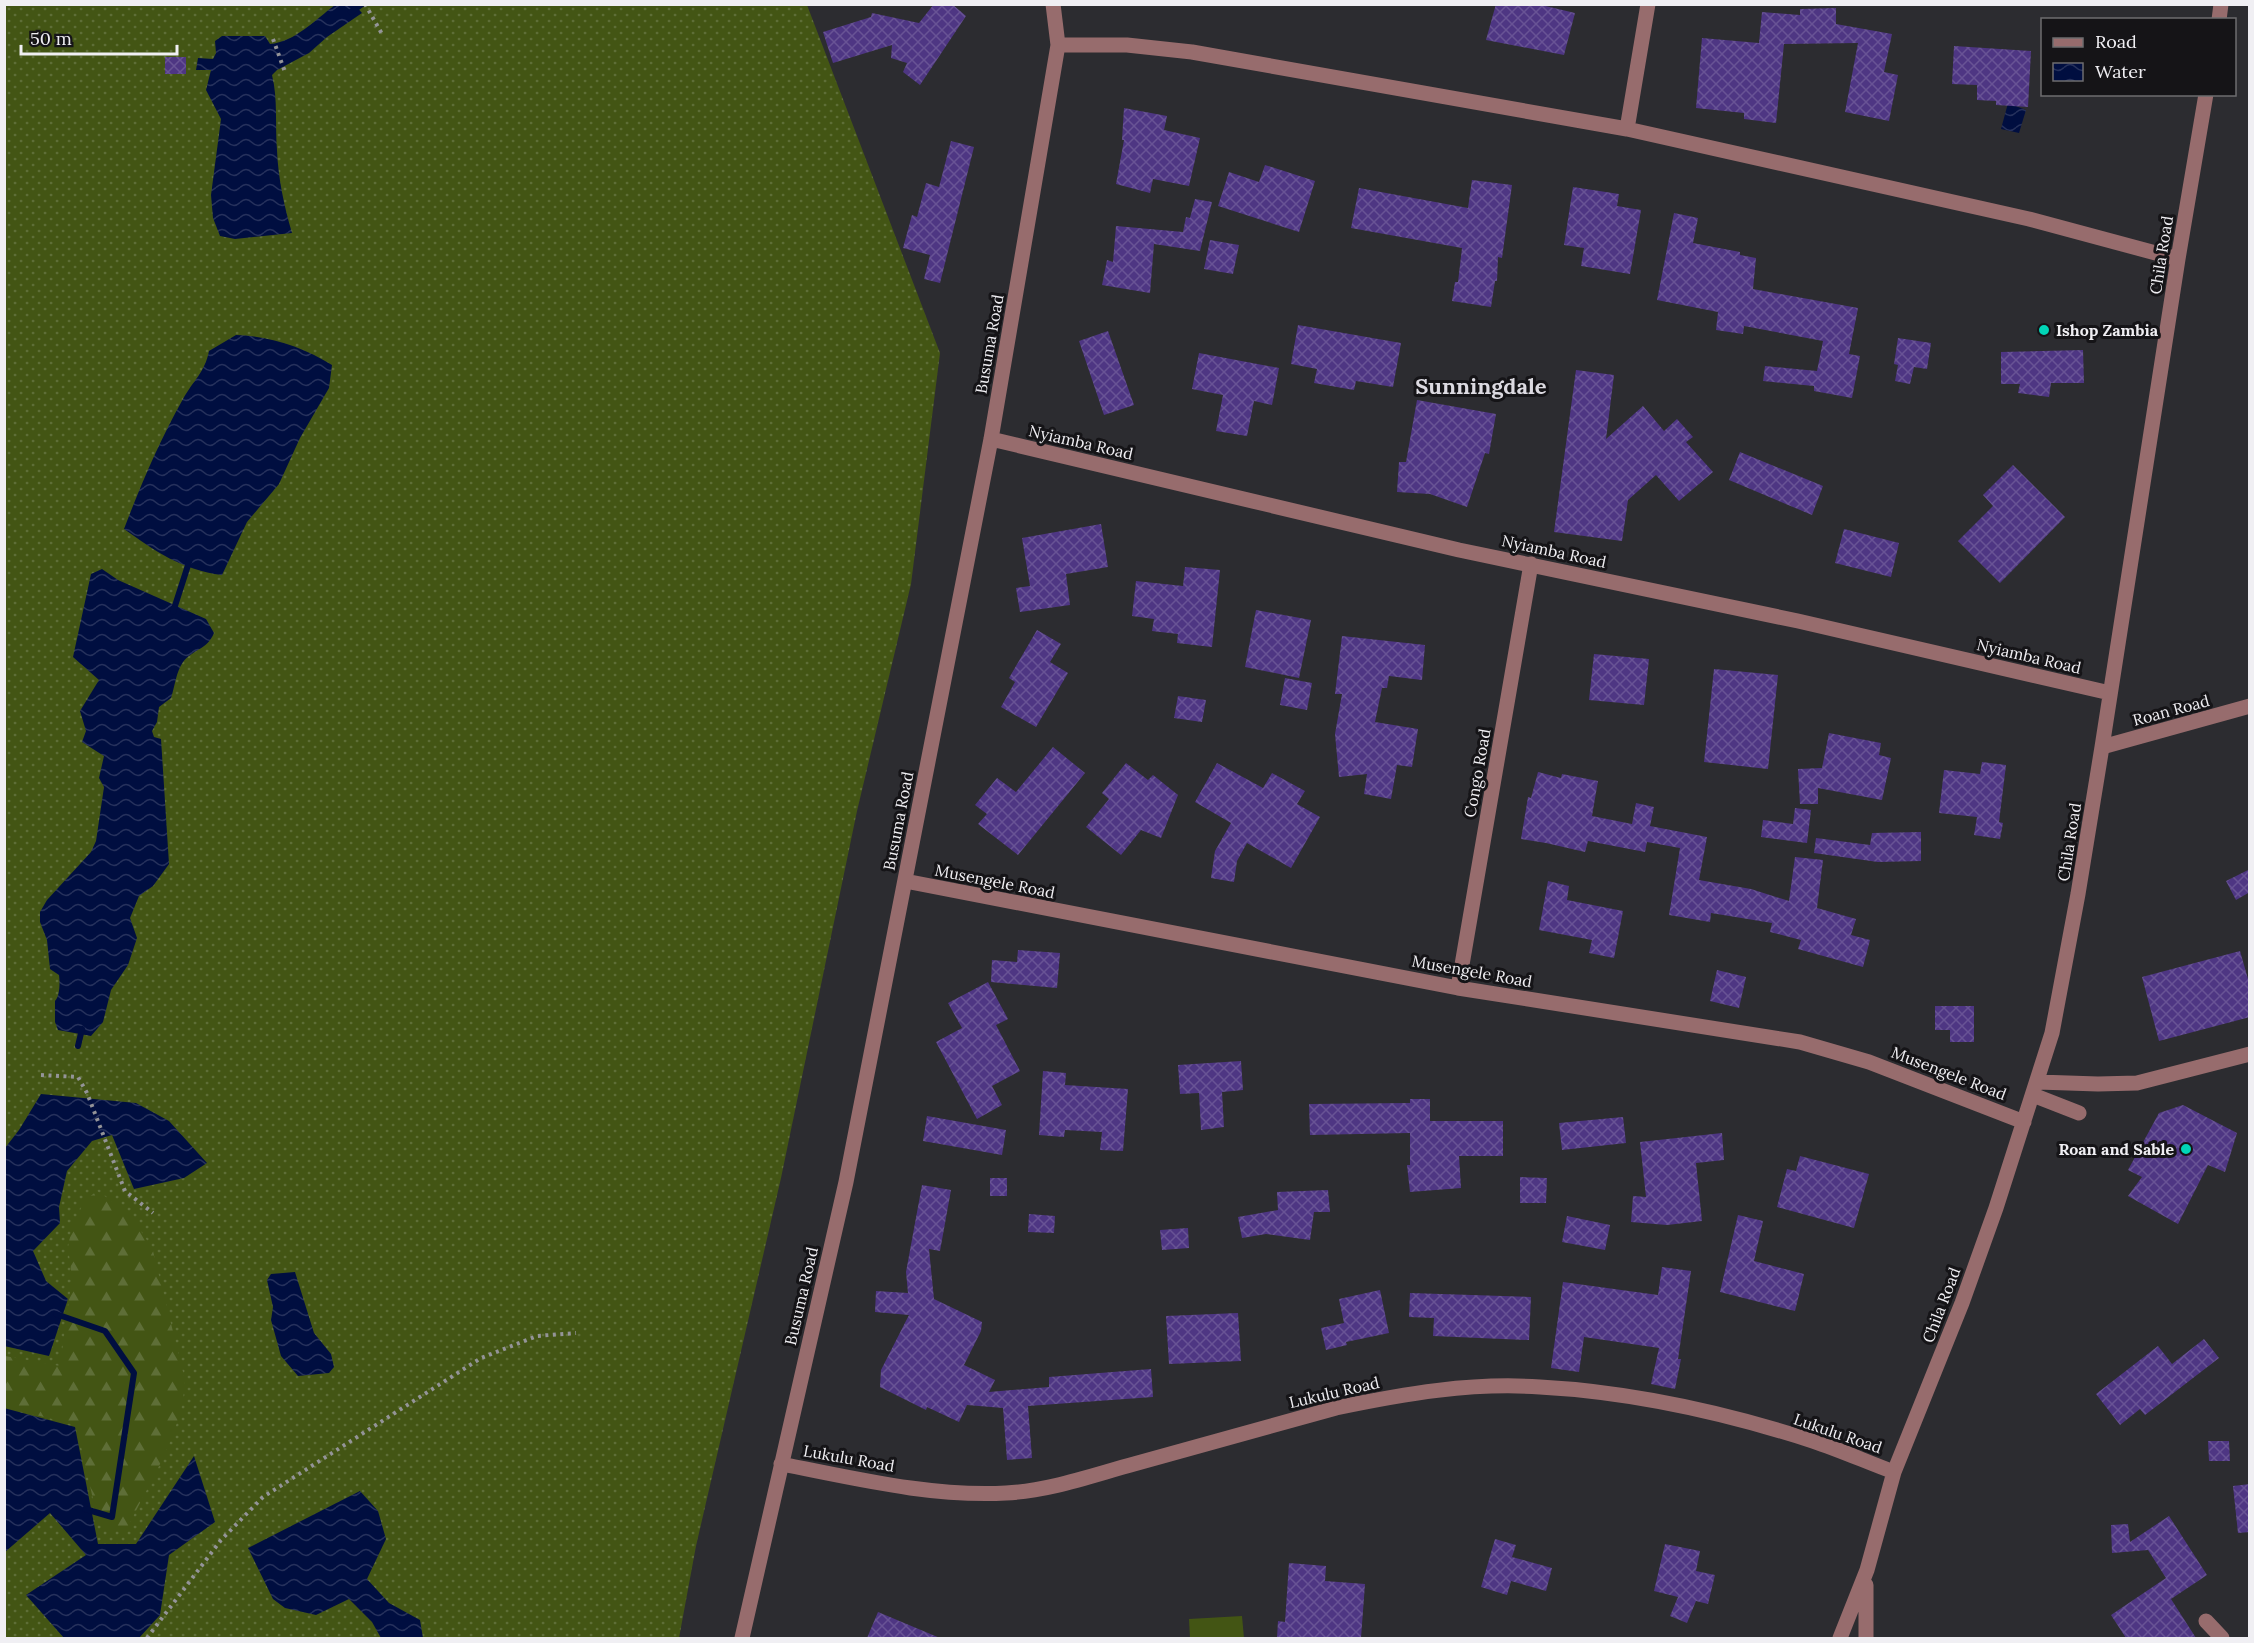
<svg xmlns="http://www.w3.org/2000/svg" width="2254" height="1643" viewBox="0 0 2254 1643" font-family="Lora,serif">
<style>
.grass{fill:url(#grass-dots)}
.forest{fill:url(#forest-firs)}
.pitch{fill:#435514}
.water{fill:url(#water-waves)}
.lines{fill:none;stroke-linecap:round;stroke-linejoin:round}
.stream{stroke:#000e40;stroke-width:6}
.building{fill:url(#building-cross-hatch)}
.path{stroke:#949498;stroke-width:4;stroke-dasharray:3 4.5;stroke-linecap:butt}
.minor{stroke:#976c6d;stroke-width:15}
.poi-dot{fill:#01d5b7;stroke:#151417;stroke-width:2}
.labels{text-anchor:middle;stroke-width:6;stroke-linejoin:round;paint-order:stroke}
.street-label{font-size:16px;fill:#f0eff3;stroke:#151417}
.poi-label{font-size:16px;font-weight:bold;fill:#f0eff3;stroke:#151417;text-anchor:start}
.district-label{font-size:22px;font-weight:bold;fill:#dcdae1;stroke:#151417}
</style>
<defs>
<pattern id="grass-dots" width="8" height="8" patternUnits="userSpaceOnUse" patternTransform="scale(1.5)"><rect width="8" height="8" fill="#435514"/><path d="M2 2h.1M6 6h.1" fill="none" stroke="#5e6e37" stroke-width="1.8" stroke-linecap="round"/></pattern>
<pattern id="forest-firs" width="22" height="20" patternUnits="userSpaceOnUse" patternTransform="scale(1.5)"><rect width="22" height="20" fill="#435514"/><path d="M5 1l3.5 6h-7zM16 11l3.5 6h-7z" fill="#5e6e37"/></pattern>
<pattern id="water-waves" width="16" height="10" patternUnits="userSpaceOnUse" patternTransform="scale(1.5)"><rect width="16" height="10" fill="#000e40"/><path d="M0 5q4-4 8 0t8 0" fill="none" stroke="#26315c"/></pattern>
<pattern id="building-cross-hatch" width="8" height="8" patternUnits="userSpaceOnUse" patternTransform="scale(1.5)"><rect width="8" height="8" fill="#4e3683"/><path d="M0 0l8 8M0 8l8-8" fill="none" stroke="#685395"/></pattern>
</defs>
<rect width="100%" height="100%" fill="#2c2c30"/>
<path class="grass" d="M5,5H807L940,353L911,584L857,811L781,1178L696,1546L679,1638H5Z"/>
<path class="forest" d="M97,1191C121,1206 140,1225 153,1251L185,1380C183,1432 149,1483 127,1529L112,1532L99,1525L76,1425L4,1407L5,1356L60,1366L72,1278L68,1247L71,1231L84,1201Z"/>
<path class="pitch" d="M1242,1616L1244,1638H1190L1189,1619Z"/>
<path class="water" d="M335,5H355L362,13L327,37L309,53L277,70L272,75C278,99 275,125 277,150C278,177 284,206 292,233L235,239L220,236L213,218L211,195L221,119L206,90L211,70H196L198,58L213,59L216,53L215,41L222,36H265L270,44C295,42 316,19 335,5Z
M2008,103L2026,110L2019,133L2001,129Z
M236,335C270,336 303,347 332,365L329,388L300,438L279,484L247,522L222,575C182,570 155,551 124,529C141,484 160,440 183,399C193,381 205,372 209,351Z
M102,569L118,580L206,619L214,633C207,650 193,649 183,662C176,672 175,686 171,698L159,707L157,722L152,731L154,737L161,739L169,864L153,886L139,896L130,918L137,938L128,965L111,990L103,1022L91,1036L58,1030L55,1022V1001C60,996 60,982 59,975L50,969L47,940L40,922V912L47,900L91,852L96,841L104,787L99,778L104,756L82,742L86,731L80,711L99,680L73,657L91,574Z
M41,1094L136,1103L169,1121L207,1163L184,1178L134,1189L112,1135L92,1141L67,1171L59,1207L60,1223L33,1251L46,1281L68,1299L49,1356L4,1346L5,1148L19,1130Z
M295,1272L314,1333L331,1354L334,1367L329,1373L298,1376L281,1356L271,1320L273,1307L267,1280L271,1274Z
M4,1408L75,1427L98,1544H136L194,1456L215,1522L169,1555L160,1615L139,1638H64L26,1595L86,1555L50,1513L5,1552Z
M360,1491L378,1511L386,1539L367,1579L389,1603L420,1620L423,1638H381L372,1622L349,1599L316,1615L285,1608L273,1599L248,1548Z"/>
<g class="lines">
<path class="stream" d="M351,12L362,4
M173,612L190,559
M78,1046L82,1029
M56,1314L105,1331L134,1373L112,1517L85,1509"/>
</g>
<path class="building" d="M934,4H952L966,16L920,85L903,72L907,63L891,58L892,45L833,63L823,32L871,17L872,13L919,23Z
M1496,4H1537L1575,13L1564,55L1486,40Z
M1836,8V24L1892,34L1884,72L1898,75L1889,121L1845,112L1858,43L1784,44L1776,123L1744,119V113L1696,108L1702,38L1759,43L1762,12L1800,15V9Z
M1954,46L2031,51L2028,107L1996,105V101L1977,100V85L1952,84Z
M165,57H186V74H165Z
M1124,108L1167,116L1164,130L1200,138L1189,186L1153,179L1150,193L1116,184L1124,140H1122Z
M951,141L974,147L940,283L924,279L930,255L903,248L912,215L917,217L926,183L939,187Z
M1265,165L1315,181L1299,232L1218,206L1229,172L1259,182Z
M1472,180L1512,185L1502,258L1498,257L1497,281H1495L1491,307L1452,301L1455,282H1458L1462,248L1351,228L1359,188L1468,208Z
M1573,187L1619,194L1617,206L1641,210L1630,274L1581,266L1584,248L1564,245Z
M1195,199L1212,202L1200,251L1154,244L1150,293L1102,285L1107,260L1113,262L1116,226L1183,232L1186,217L1190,218Z
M1674,213L1698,218L1693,243L1740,252V255L1756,258L1753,289L1858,308L1849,354L1860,356L1852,398L1814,391V386L1763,381L1765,366L1817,371L1823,341L1744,326L1743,334L1716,330L1718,312L1657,300Z
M1210,240L1239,245L1233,274L1204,269Z
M1298,325L1401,343L1393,387L1356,381L1354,390L1314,383L1317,369L1291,364Z
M1108,331L1134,405L1104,415L1079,341Z
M1898,338L1931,343L1927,369L1914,367L1910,384L1895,381L1898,365L1894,364Z
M2083,350L2084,383H2051L2049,397L2018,393L2020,384H2001V352Z
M1199,353L1279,368L1272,405L1254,401L1247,436L1216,431L1223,395L1192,389Z
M1576,370L1614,375L1606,439L1643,406L1664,431L1677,419L1693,437L1686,442L1713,472L1679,501L1656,475L1628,500L1622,541L1554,532Z
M1417,400L1496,414L1489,454L1485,453L1467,507L1430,494L1397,492L1399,462H1406Z
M1740,452L1823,486L1812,515L1729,480Z
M2013,465L2065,517L2000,583L1958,541L1993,506L1983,495Z
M1101,524L1108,567L1066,574L1070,605L1020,612L1016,588L1030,586L1022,538Z
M1844,529L1899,543L1891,577L1835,563Z
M1185,567L1220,570L1212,647L1177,643L1178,634L1152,631L1154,619L1132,616L1136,581L1183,586Z
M1256,610L1311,620L1299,678L1245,667Z
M1037,630L1061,644L1050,662L1068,673L1036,727L1001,707L1015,682L1009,678Z
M1342,636L1425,645L1422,680L1389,676L1387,688H1382L1375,722L1418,729L1412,767L1397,765L1391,799L1364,794L1367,774L1339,777L1335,734L1342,694H1335Z
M1594,654L1649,659L1644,705L1589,700Z
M1714,669L1778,675L1768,769L1704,762Z
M1285,678L1312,683L1307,710L1280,705Z
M1178,696L1206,700L1202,722L1174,718Z
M1829,733L1881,743L1879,755L1891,758L1882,800L1818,788V804H1800L1798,769L1822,768Z
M1053,747L1085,773L1018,855L978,824L987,814L975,805L997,778L1016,792Z
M1982,762L2006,765L1999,822L2003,823L2000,839L1974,835L1977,817L1939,813L1944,770L1980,774Z
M1126,763L1148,780L1153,775L1178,795L1161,838L1141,830L1121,855L1086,827L1109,799L1102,793Z
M1217,763L1263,788L1272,773L1305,791L1297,804L1320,817L1291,868L1247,843L1237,861L1234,882L1211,878L1215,851L1231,823L1195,802Z
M1538,772L1561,778L1562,774L1598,781L1592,816L1632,824L1636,803L1654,807L1650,826L1707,837L1699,880L1751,889L1789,901L1795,857L1823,860L1817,908L1856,919L1851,935L1870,940L1863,967L1798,949L1801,940L1770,932L1772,923L1711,913L1710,922L1669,915L1680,848L1647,842L1645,852L1588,841L1585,852L1546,843L1521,839L1528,797L1531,798Z
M1795,808L1811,810L1807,843L1761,837L1763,820L1793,824Z
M1921,832V861L1878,862L1814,853L1816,838L1870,845L1872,833Z
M2250,869V892L2236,900L2226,881Z
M1548,881L1569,886L1567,900L1623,911L1614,958L1589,953L1592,940L1539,930Z
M1018,950L1060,953L1057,988L991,982L992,960L1017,962Z
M2240,951L2250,986V1017L2159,1041L2142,977Z
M1717,970L1746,977L1739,1008L1710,1001Z
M988,982L1008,1019L996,1025L1020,1071L992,1086L1002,1105L977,1119L936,1042L962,1028L948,1003Z
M1935,1006H1974V1042H1950V1030H1935Z
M1241,1061L1243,1090L1222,1092L1224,1127L1201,1130L1199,1093L1180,1094L1178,1065Z
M1043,1071L1066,1073L1065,1085L1128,1089L1123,1151L1100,1150L1102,1132L1065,1130L1064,1137L1039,1135Z
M1410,1099H1430V1121H1503V1156H1459L1461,1188L1410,1192L1407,1165H1410V1133L1310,1135L1309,1104L1410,1103Z
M2183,1105L2237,1133L2225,1172L2208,1165L2178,1224L2128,1196L2142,1177L2128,1170L2159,1113Z
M927,1116L1006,1130L1002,1155L923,1141Z
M1623,1117L1626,1143L1562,1150L1559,1123Z
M1722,1133L1724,1160L1696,1163L1702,1221L1667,1225L1631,1222L1633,1196L1646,1197L1640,1142Z
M1800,1156L1869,1174L1854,1228L1777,1207L1787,1169L1796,1171Z
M1520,1177L1547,1178L1546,1203H1520Z
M990,1178H1007V1196H990Z
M922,1185L951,1190L940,1251L929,1249L934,1299L982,1322L981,1331L964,1365L995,1380L989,1392L1049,1387V1377L1151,1369L1153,1397L1028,1406L1032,1458L1007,1460L1003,1408L967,1405L959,1422L927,1407L926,1410L880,1387L881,1370L909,1315L875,1312L876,1291L908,1293L906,1272Z
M1328,1190L1330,1212H1314L1310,1240L1266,1234L1242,1238L1238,1217L1278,1210L1277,1192Z
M1029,1214L1055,1216L1054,1233L1028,1232Z
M1738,1215L1763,1221L1754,1261L1804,1274L1795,1311L1720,1292Z
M1567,1216L1610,1225L1605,1250L1562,1242Z
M1188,1228L1189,1248L1162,1250L1160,1230Z
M1662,1267L1691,1271L1678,1359H1681L1675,1389L1651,1384L1659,1348L1584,1337L1579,1372L1551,1368L1563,1282L1658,1295Z
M1380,1290L1389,1333L1346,1342L1347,1345L1326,1350L1321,1328L1344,1323L1339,1299Z
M1410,1293L1531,1297L1529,1340L1433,1336L1434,1318L1409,1317Z
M1238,1313L1241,1361L1169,1364L1166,1316Z
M2204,1339L2219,1358L2145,1415L2140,1409L2120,1425L2096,1394L2158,1346L2172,1364Z
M2208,1441H2229L2230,1461H2209Z
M2250,1484V1532L2238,1533L2233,1486Z
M2169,1516L2207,1575L2171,1599L2196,1638H2126L2111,1615L2166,1578L2148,1550L2112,1553L2111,1525L2128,1524L2130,1542Z
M1495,1539L1516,1545L1512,1557L1552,1568L1546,1591L1511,1581L1507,1595L1481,1587Z
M1665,1544L1700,1551L1696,1571L1715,1575L1708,1604L1696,1601L1687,1623L1670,1616L1678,1597L1654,1591Z
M1289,1563L1326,1566L1325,1581L1365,1584L1361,1638H1277L1278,1621L1285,1622Z
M878,1612L940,1638H867Z"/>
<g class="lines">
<path class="path" d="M365,4L382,34
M273,39L285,72
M41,1075L78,1077L87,1093L125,1191L153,1213
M147,1638L221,1540L263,1497L481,1358L537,1336L576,1333"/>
<path class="minor" d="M2219,20L2221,4
M1058,45H1127L1192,52L1627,129L2029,219L2178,259
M1627,129L1648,4
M991,439L1459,550L1798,621L2110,693
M2102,747L2250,706
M905,881L1458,988L1800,1042L1869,1062L2024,1122
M1458,988L1531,564
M2038,1082L2098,1084L2137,1083L2250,1054
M2033,1095L2079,1113
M781,1464C854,1478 930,1497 1006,1493C1049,1491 1093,1475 1134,1464C1202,1445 1269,1426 1336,1408C1403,1394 1472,1382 1540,1387C1632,1392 1726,1413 1813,1441C1840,1450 1867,1462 1894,1472
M2206,1621L2222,1638
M742,1638L846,1182L991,439L1058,45L1053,4
M1840,1638L1867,1570L1894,1472L1962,1303L1996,1208L2052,1033L2078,894L2102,747L2178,259L2206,94
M1866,1638V1585"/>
</g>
<g class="poi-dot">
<circle cx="2044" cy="330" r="6"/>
<circle cx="2186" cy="1149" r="6"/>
</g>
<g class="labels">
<g class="street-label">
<text transform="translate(2161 255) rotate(-81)" y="6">Chila Road</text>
<text transform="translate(989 344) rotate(-80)" y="6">Busuma Road</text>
<text transform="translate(1081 442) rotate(13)" y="6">Nyiamba Road</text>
<text transform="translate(1554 551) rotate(12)" y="6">Nyiamba Road</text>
<text transform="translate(2029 656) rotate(13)" y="6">Nyiamba Road</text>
<text transform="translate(2171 710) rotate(-15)" y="6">Roan Road</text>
<text transform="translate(1477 773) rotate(-80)" y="6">Congo Road</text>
<text transform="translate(898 821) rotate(-79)" y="6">Busuma Road</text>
<text transform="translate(2069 842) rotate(-81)" y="6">Chila Road</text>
<text transform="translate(995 881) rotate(11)" y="6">Musengele Road</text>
<text transform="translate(1472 971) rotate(10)" y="6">Musengele Road</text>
<text transform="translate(1949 1073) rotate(21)" y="6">Musengele Road</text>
<text transform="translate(801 1296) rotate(-77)" y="6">Busuma Road</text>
<text transform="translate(1941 1305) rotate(-69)" y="6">Chila Road</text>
<text transform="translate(1334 1392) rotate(-13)" y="6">Lukulu Road</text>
<text transform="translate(1838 1433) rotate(19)" y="6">Lukulu Road</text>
<text transform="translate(849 1458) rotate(10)" y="6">Lukulu Road</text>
</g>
<g class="poi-label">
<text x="2056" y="336">Ishop Zambia</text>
<text x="2174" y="1155" text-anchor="end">Roan and Sable</text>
</g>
<g class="district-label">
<text x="1481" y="394">Sunningdale</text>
</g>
</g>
<rect width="2254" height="1643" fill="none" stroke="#f0eff3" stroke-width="12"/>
<rect x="2041" y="18" width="195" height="78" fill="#151417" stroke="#6d6c6f" stroke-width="1.5"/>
<rect x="2053" y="38" width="30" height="9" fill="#976c6d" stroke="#6d6c6f" stroke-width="1.5"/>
<text x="2095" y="48" font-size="18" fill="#f0eff3">Road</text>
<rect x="2053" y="63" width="30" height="18" fill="url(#water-waves)" stroke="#6d6c6f" stroke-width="1.5"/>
<text x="2095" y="78" font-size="18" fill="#f0eff3">Water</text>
<path d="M21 45v9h156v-9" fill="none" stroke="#f0eff3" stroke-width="3"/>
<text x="30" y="45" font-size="18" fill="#f0eff3" stroke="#151417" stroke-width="4.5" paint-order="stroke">50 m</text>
</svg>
